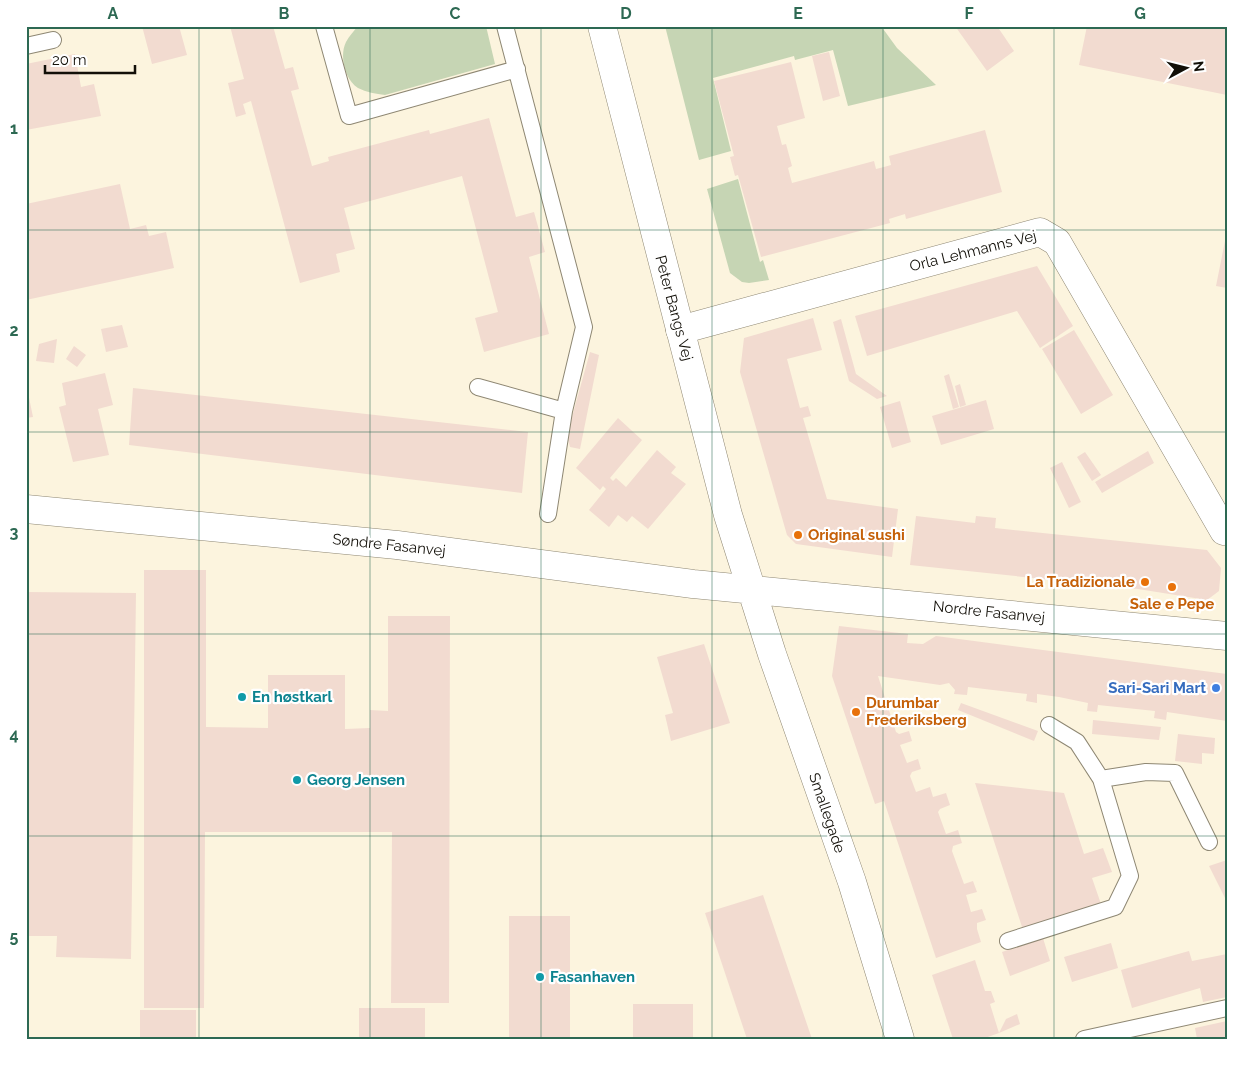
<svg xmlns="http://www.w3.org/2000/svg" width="1253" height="1065" viewBox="0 0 1253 1065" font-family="Raleway,sans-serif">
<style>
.green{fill:#c6d5b4}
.building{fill:#f2dbd0}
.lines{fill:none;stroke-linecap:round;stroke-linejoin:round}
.lane-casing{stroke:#8e8773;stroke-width:18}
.street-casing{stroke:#8e8773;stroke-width:29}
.secondary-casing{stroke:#8e8773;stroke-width:29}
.lane{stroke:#fff;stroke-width:16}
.street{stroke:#fff;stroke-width:28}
.secondary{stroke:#fff;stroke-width:28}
.grid{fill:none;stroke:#2d6953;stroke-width:1;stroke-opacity:0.55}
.food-dot{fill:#e8710a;stroke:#fff;stroke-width:2}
.shop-dot{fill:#3f7fe0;stroke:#fff;stroke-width:2}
.culture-dot{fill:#0f9aa8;stroke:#fff;stroke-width:2}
.labels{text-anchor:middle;stroke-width:4.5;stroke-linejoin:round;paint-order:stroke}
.street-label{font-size:15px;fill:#120f08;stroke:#fff}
.food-label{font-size:15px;font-weight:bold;fill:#c56008;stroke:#fff;text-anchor:start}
.shop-label{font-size:15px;font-weight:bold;fill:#366cbe;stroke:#fff;text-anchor:end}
.culture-label{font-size:15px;font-weight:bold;fill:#0d838f;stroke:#fff;text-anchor:start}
.neatline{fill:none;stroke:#2d6953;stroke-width:2}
.grid-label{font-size:16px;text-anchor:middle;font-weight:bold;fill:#2d6953}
</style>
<rect width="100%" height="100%" fill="#fcf4de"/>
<path class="green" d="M358,26H486L495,64L385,95C376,94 366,92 358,88C345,80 339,56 346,42C349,36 354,31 358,26Z
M665,26H881L897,48L936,85L848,106L833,50L795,60L794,56L713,78L731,151L699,160Z
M738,179L760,262L763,260L769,280L749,283L742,282L730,273L707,189Z"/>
<path class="building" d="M142,26H179L187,55L152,64Z
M230,26H273L285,69L293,67L299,89L291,91L312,166L329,161L328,157L429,130L430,134L489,118L516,217L534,212L545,252L529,257L549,334L484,352L475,318L498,312L462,176L344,208L355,249L336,254L340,272L300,283L251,101L243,104L246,114L236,117L228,83L244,79Z
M955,26H997L1014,51L987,71Z
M1087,26L1227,28V95L1079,65Z
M829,52L840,96L823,101L812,56Z
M75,54L81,87L94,84L101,116L26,130V64Z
M791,62L805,118L777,126L782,145L786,144L792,166L788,168L792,183L874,161L876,169L884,167L891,165L889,156L985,130L1002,192L906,219L905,214L889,219L890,223L761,257L738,175L735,176L730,157L734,156L714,81Z
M120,184L130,229L146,225L149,236L166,232L174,268L26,300V204Z
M1226,236H1227V288L1216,286Z
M1037,266L1073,326L1040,348L1017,311L867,356L855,316Z
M813,318L822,350L787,359L800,408L808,406L811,416L803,418L827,499L898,509L892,557L796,544L787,535L740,372L744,338Z
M841,319L856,374L887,396L877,399L849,381L833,322Z
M122,325L128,347L106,352L101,329Z
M1074,330L1113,395L1081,414L1042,349Z
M57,339L54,363L36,361L39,344Z
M74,346L86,355L77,367L66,359Z
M590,352L599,355L580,449L570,447L567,435Z
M105,373L113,405L98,409L109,455L73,462L59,407L66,405L62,383Z
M949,374L959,407L953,409L944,376Z
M26,383L33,417L26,418Z
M960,384L966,405L960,407L955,386Z
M133,388L528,432L522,493L129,445Z
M986,400L994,429L941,445L932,416Z
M900,401L911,442L892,448L880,407Z
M618,418L642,440L610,478L613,481L616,478L626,487L657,450L676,467L671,473L686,484L648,529L632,516L627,522L618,515L609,527L589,510L606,489L603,486L600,490L576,468Z
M1148,451L1154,463L1102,493L1095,482Z
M1085,452L1101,475L1092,481L1077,457Z
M1062,462L1081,502L1069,508L1050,468Z
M916,516L975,523L976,516L996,518L995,528L1207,550L1221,568L1219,591L1207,600L1138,589L910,565Z
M144,570H206V727L268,728V675H345V729L370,728V710L388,711V616H450L449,1003H391L392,832H205L204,1008H144Z
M26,592L136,593L131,959L56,957L57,936H26Z
M839,626L908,634L907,643L923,644L936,636L1227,674V721L1167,712L1166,720L1154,718L1155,711L1098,705L1097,712L1087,711L1088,703L1059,697L1037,694V703L1026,701L1027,694L968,687L967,695L954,694L955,690L949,683L940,685L878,676L896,732L899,734L909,731L912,741L900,745L907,763L918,759L921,769L912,772L910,776L916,792L930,787L933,797L946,793L950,805L940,809L938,812L946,834L958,830L962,843L953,846L952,851L964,884L973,881L977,892L966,895L971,912L982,909L986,920L977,923V929L981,942L936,958L884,801L875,804L832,676Z
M704,644L730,723L671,741L665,715L673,713L657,657Z
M961,703L1038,731L1034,741L958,710Z
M1093,720L1161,727L1159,740L1092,734Z
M1178,734L1215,738L1214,754L1202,753V764L1175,761Z
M975,783L1064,793L1084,854L1103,848L1112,872L1092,878L1101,904L1023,930Z
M1227,860V902L1209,866Z
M763,895L812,1039H747L705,913Z
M509,916H570V1039H509Z
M1043,938L1050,961L1010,976L1002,952Z
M1111,943L1118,968L1072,982L1064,957Z
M1189,951L1192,961L1227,954V997L1203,1002L1200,988L1132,1008L1121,970Z
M975,960L985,991H991L995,1002L990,1004L999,1033L1006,1019L1017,1014L1020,1024L999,1033L982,1039H953L932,975Z
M633,1004H693V1039H633Z
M359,1008H425V1039H359Z
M140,1010H196V1039H128V1037H140Z
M1227,1021V1039H1197L1195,1028Z"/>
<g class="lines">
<g class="lane-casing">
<path id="lane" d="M324,26L349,116L517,69
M505,26L584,327L564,411L548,514
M26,46L53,40
M478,387L564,411
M1101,779L1146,772L1175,773L1209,842
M1008,941L1115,907L1130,876L1101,779L1077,742L1049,725
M1084,1039L1227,1008"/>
</g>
<g class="street-casing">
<path id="street" d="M680,330L1040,232L1057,242L1224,531"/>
</g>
<g class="secondary-casing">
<path id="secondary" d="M602,26L728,515L772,654L852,882L900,1039
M26,509L397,545L693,584L1227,636"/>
</g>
<use href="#lane" class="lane"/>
<use href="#street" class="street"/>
<use href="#secondary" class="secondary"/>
</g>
<path class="grid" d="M199,26V1039M370,26V1039M541,26V1039M712,26V1039M883,26V1039M1054,26V1039M26,230H1227M26,432H1227M26,634H1227M26,836H1227"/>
<g class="food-dot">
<circle cx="798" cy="535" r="5"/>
<circle cx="1145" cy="582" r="5"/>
<circle cx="1172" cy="587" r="5"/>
<circle cx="856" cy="712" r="5"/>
</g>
<circle class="shop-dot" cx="1216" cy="688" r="5"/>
<g class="culture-dot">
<circle cx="242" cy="697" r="5"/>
<circle cx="297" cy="780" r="5"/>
<circle cx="540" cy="977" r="5"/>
</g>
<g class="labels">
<g class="street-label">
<text transform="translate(973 251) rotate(-14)" y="5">Orla Lehmanns Vej</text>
<text transform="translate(674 308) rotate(75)" y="5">Peter Bangs Vej</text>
<text transform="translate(389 545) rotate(6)" y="5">Søndre Fasanvej</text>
<text transform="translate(989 612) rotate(6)" y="5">Nordre Fasanvej</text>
<text transform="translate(827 813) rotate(71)" y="5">Smallegade</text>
</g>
<g class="food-label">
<text x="808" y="540">Original sushi</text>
<text x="1135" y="587" text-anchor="end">La Tradizionale</text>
<text x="1172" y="609" text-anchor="middle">Sale e Pepe</text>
<text x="866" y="708">Durumbar<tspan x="866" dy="17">Frederiksberg</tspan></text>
</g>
<g class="shop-label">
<text x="1206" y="693">Sari-Sari Mart</text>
</g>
<g class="culture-label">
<text x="252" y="702">En høstkarl</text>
<text x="307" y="785">Georg Jensen</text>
<text x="550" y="982">Fasanhaven</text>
</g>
</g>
<rect width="1253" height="1065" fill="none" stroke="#ffffff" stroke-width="55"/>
<g transform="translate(1186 68) rotate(83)" stroke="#ffffff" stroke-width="4" paint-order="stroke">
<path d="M0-4L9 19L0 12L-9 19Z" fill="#120f08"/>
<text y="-8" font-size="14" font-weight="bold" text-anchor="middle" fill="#120f08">N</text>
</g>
<path d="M45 65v8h90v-8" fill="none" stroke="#120f08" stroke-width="2.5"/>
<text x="52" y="65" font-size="15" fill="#120f08" stroke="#ffffff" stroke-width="4" paint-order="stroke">20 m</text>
<rect x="28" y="28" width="1198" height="1010" class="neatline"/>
<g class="grid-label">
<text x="113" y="19">A</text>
<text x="284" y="19">B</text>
<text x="455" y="19">C</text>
<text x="626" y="19">D</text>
<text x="798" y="19">E</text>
<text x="969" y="19">F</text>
<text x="1140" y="19">G</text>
<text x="14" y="134">1</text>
<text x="14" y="336">2</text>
<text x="14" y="538">3</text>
<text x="14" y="740">4</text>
<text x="14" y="942">5</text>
</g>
</svg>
